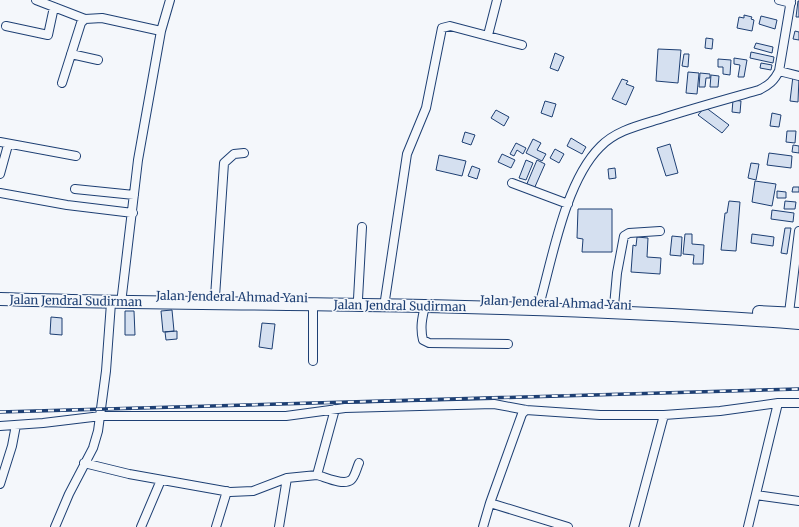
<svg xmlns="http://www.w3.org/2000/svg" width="799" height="527" viewBox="0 0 799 527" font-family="Merriweather,serif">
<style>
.building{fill:#d5e0f0;stroke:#1d3f73}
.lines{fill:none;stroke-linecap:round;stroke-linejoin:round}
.minor-casing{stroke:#1d3f73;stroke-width:10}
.highway-casing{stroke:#1d3f73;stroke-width:14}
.minor{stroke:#f4f7fb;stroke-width:8}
.highway{stroke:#f4f7fb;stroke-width:12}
.rail-casing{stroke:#1d3f73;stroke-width:3.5}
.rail{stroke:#f4f7fb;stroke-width:2;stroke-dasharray:6;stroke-linecap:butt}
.labels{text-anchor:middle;stroke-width:3;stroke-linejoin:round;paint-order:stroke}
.street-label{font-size:12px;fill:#1d3f73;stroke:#f4f7fb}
</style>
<rect width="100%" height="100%" fill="#f4f7fb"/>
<path class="building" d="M798,1H799V17H796Z
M744,15L752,17L751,19L754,20L752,31L737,28L739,17L744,18Z
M761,16L777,20L775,29L759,24Z
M795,31L799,32V40L793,39Z
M706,38L713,39L712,49L705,48Z
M756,43L773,47L772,53L754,48Z
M658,49L681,50L678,83L656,81Z
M751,52L774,57L773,63L750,58Z
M555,53L564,57L558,71L550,68Z
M684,54H689L688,67L682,66Z
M734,58L747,60L744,77H738L740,65L734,64Z
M718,59L731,60L730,75L723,74V67H718Z
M761,63L772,65L771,70L760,68Z
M688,72L699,73L697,94L686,93Z
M700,73L710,74V78H706L705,87H699Z
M711,75L719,76L718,87H710Z
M793,76L799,77L798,102L790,101Z
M622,79L628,81L626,84L634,87L626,105L612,99Z
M733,100L741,101L740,113L732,112Z
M545,101L556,104L552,117L541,113Z
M705,107L729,125L722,133L698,115Z
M496,110L509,117L504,126L491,118Z
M772,113L781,115L779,127L770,126Z
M787,131H796L795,143L786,142Z
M465,132L475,135L471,145L462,142Z
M571,138L586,147L582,154L567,146Z
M533,139L541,143L537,150L546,154L542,161L526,153Z
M516,143L526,148L523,154L517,150L514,156L510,154Z
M670,144L678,173L666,176L657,148Z
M793,145L799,146V153L792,152Z
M555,149L564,154L559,163L550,158Z
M769,153L792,156L791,168L767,165Z
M502,154L515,160L511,168L498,162Z
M439,155L466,161L462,176L436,170Z
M526,160L533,163L526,180L519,178Z
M537,160L545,164L534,189L526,186Z
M751,163L759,164L756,180L748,178Z
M472,166L480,169L477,179L468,176Z
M615,168L616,178L609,179L608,169Z
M755,181L776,184L772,206L752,202Z
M793,187H799V192H792Z
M777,191L786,192V198H777Z
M729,201L740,202L736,251L721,250L725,213H727Z
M785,201L796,202L795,209H784Z
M578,209H612V252H582L583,239L577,238Z
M772,210L794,213L793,222L771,219Z
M785,228H791L787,254L781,253Z
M685,234H692V244L704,245L703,264H693L694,255L683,254Z
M752,234L774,237L773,246L751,243Z
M672,236L682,237L681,256L670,255Z
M637,237L648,238L647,257L661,258L660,274L631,272L633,245L636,246Z
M172,310L174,331L163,332L161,311Z
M125,311H134L135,335H125Z
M51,317L62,318V335L50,334Z
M262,323L275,324L272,349L259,347Z
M177,331V339L166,340L165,332Z"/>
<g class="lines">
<g class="minor-casing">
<path id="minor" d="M36,0L85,19
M779,0L791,3
M6,26L48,35L54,7
M488,35L497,0
M71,54L98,60
M779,71L799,76
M62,83L81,23L85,19L102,18L161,31
M0,142L76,156
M0,174L8,145
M512,183L568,204
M75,189L134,195
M0,193L67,205L133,213
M122,295L138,160L161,31L170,0
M215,297L224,163L234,154L244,153
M358,299L362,227
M385,300L407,154L426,108L442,28L450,26L522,45
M540,302C553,255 566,181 600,147C616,130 641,125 663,118C694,108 727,99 759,90C769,85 774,81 779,71L791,0
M425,306C422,318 420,328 423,340L429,343L508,344
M614,306L617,273L624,236L629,233L660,231
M789,313L799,231
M313,361V304
M0,426L43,423L101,416H286L345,408L494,404L526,410L600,415H664L720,411L778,403H799
M84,463L129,474L230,492L253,491L287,478L317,475L335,409
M317,475C325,477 343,486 351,480C355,477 357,467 359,463
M0,484L12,446L16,425
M756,495L799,501
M490,503L522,414L526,410
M55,527L69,494L93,448L98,431L106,371L111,303
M141,527L161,480
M216,527L227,491
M279,527L287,478
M483,527L490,503L568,527
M634,527L664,415
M748,527L778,403"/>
</g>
<g class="highway-casing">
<path id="highway" d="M0,299C120,303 241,303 362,305C507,307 653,312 799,323
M759,312L799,314"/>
</g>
<use href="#minor" class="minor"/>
<use href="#highway" class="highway"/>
<g class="rail-casing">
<path id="rail" d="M0,412L799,389"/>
</g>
<use href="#rail" class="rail"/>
</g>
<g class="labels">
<g class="street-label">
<text transform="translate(232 297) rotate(1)" y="4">Jalan Jenderal Ahmad Yani</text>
<text transform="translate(76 301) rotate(1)" y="4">Jalan Jendral Sudirman</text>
<text transform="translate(556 303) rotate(2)" y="4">Jalan Jenderal Ahmad Yani</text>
<text transform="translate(400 306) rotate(1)" y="4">Jalan Jendral Sudirman</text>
</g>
</g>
</svg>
